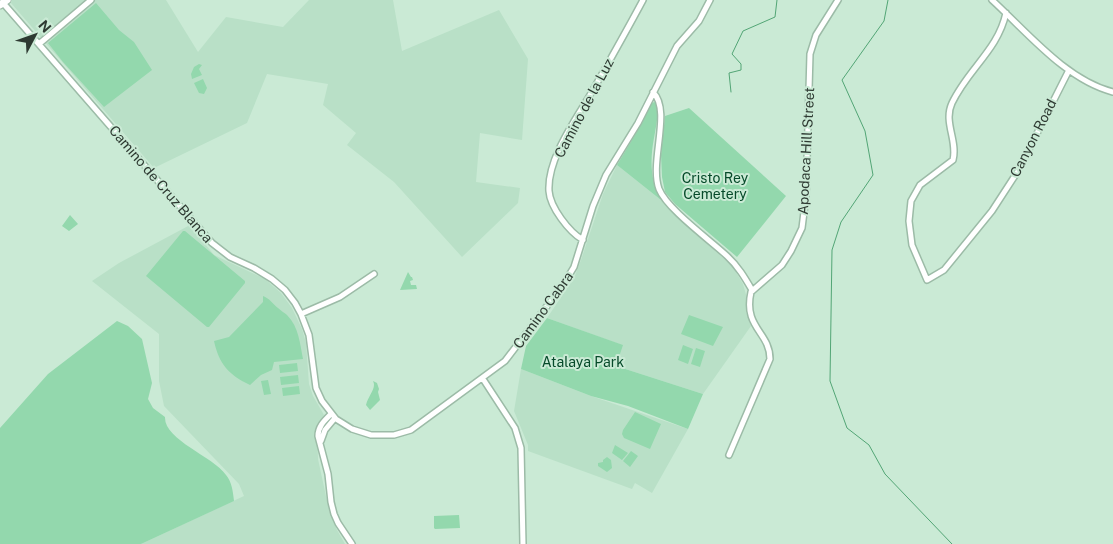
<svg xmlns="http://www.w3.org/2000/svg" width="1113" height="544" viewBox="0 0 1113 544" font-family="'Public Sans',sans-serif">
<style>
.built{fill:#b9e0c7}
.green{fill:#93d8ad}
.lines{fill:none;stroke-linecap:round;stroke-linejoin:round}
.stream{stroke:#52a575;stroke-width:1}
.minor-casing{stroke:#9cbba7;stroke-width:8}
.tertiary-casing{stroke:#9cbba7;stroke-width:9}
.minor{stroke:#fff;stroke-width:5}
.tertiary{stroke:#fff;stroke-width:7}
.labels{text-anchor:middle;stroke-width:4;stroke-linejoin:round;paint-order:stroke}
.street-label{font-size:14px;fill:#2e3a32;stroke:#caead5}
.park-label{font-size:14px;fill:#064a2a;stroke:#caead5}
</style>
<rect width="100%" height="100%" fill="#caead5"/>
<path class="built" d="M12,0H166L198,52L226,17L283,27L309,0H393L402,51L499,10L528,59L522,140L480,133L476,182L520,188L518,203L462,257L394,182L347,145L356,133L323,105L328,84L267,74L247,123L154,168L11,3Z
M617,165L661,200L673,213L733,267L743,284L747,298L746,312L751,326L703,394L616,366L622,345L547,318L574,278L581,260L603,194Z
M190,225L214,255L265,279L281,293L292,308L302,329L306,343L309,384L313,396L324,415L317,425L318,459L329,510L337,530L345,544H141L244,496L239,484L164,406L159,381V334L92,281L119,263Z
M521,369L591,396L688,429L652,493L635,483L632,489L528,451V445L514,411Z"/>
<path class="green" d="M96,3L119,30L134,42L152,70L104,107L63,62L48,43Z
M199,64L202,65L199,69L202,75L192,79L191,74L194,67Z
M203,79L207,88L204,94L199,93L194,83Z
M654,102L657,103C659,115 656,126 654,138C650,159 650,181 661,200L617,165L642,123L651,104Z
M689,108L786,196L737,257L675,204L665,192L662,177L661,155L665,116Z
M70,215L78,224L69,231L62,226Z
M183,231H185L245,281V283L209,327H207L146,276Z
M408,272L411,277H412L413,280L410,281L411,285H416L417,289L400,290Z
M263,296C269,298 273,304 278,308C281,311 285,313 287,315C299,327 300,344 303,359L274,362L272,370L261,375L250,385C229,375 219,364 214,341L229,337L263,302Z
M689,315L723,327L713,346L681,334Z
M547,318L623,345L616,366L703,394L688,429L628,406L591,396L521,369L526,346Z
M117,321L128,326L142,339L152,383L148,399L153,408L165,417C164,440 213,456 226,475C232,482 233,492 234,501L141,544H0V428L48,374Z
M683,345L693,349L688,364L678,360Z
M696,348L705,351L700,367L691,364Z
M297,363L298,371L280,373L279,365Z
M298,375L299,383L281,385L280,377Z
M268,380L271,394L264,395L261,381Z
M373,381L377,383L379,389L378,392L380,400L370,410L366,405C368,396 377,388 373,381Z
M299,386L300,394L283,396L282,388Z
M635,412L661,424L650,449L624,438L622,434L623,430Z
M615,445L628,453L622,460L612,453Z
M631,451L638,456L630,467L623,461Z
M607,457L611,460L612,468L607,472L598,466V463L603,462V460Z
M459,515L460,528L435,529L434,528V516Z"/>
<g class="lines">
<path class="stream" d="M888,0L884,21L842,80L865,131L873,175L841,222L832,250L830,381L847,428L869,445L885,474L952,544
M731,92L729,73L741,70V64L732,54L743,31L775,17L777,0"/>
<g class="minor-casing">
<path id="minor" d="M992,0C1027,32 1066,80 1113,92
M3,3L212,243L230,257L254,268L272,279L285,290L295,303L301,314L309,335L316,388L322,401L336,419L352,429L371,435H394L411,430L505,361L563,285L574,267L593,206L606,175L638,123L677,46L699,21L710,0
M1006,13C998,50 968,69 952,103C943,122 958,141 953,160L920,185L911,201L909,221L912,245L927,280L944,270L992,211L1018,171L1068,72
M39,44L91,0
M653,92C672,111 649,162 659,189C667,209 710,240 727,256C738,266 745,278 752,290
M583,240C569,232 550,207 549,191C547,158 577,118 593,90C610,60 627,30 643,0
M301,314L340,297L374,274
M483,379L515,428L521,448L523,544
M331,414C325,420 318,426 318,436L328,474L331,502L334,514L338,523L352,544
M321,441L325,430L335,418
M729,455L770,359C770,332 743,328 751,292L782,265L791,251L802,228L806,196L810,54L816,35L838,0"/>
</g>
<g class="tertiary-casing">
<path id="tertiary" d="M0,5L7,0"/>
</g>
<use href="#minor" class="minor"/>
<use href="#tertiary" class="tertiary"/>
</g>
<g class="labels">
<g class="street-label">
<text transform="translate(584 108) rotate(-62)" y="5">Camino de la Luz</text>
<text transform="translate(1033 138) rotate(-63)" y="5">Canyon Road</text>
<text transform="translate(806 151) rotate(-87)" y="5">Apodaca Hill Street</text>
<text transform="translate(161 184) rotate(49)" y="5">Camino de Cruz Blanca</text>
<text transform="translate(543 310) rotate(-54)" y="5">Camino Cabra</text>
</g>
<g class="park-label">
<text x="715" y="183">Cristo Rey<tspan x="715" dy="16">Cemetery</tspan></text>
<text x="583" y="367">Atalaya Park</text>
</g>
</g>
<g transform="translate(35 35) rotate(49)" stroke="#caead5" stroke-width="4" paint-order="stroke">
<path d="M0-4L9 19L0 12L-9 19Z" fill="#2e3a32"/>
<text y="-8" font-size="14" font-weight="bold" text-anchor="middle" fill="#2e3a32">N</text>
</g>
</svg>
